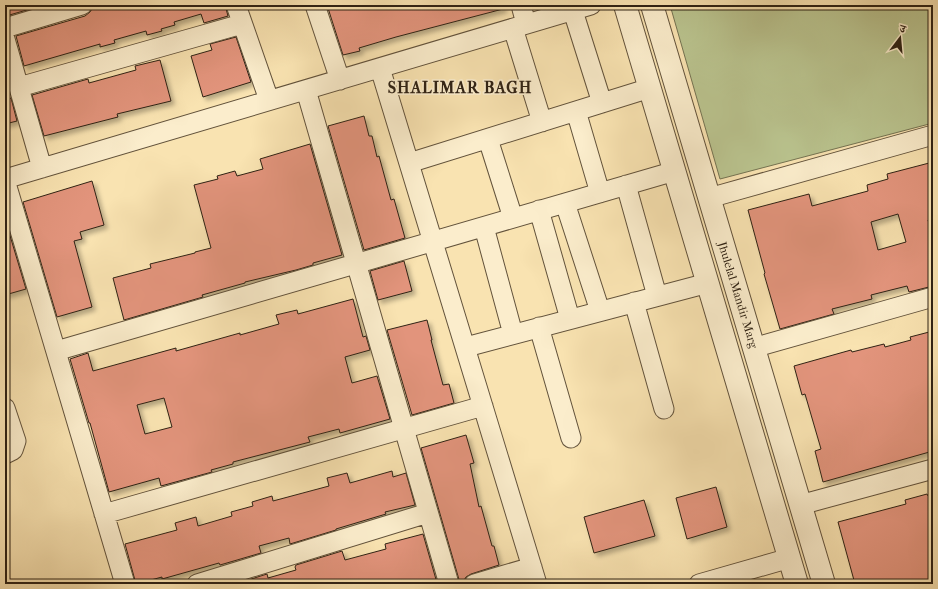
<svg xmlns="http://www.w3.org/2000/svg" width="938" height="589" viewBox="0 0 938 589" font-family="'IM FELL French Canon','Noto Serif Devanagari',serif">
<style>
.green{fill:#bac48f;stroke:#747352}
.building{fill:#e2947b;stroke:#2f2214;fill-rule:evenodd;filter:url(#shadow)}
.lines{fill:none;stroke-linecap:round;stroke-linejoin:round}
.minor-casing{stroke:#62523b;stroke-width:21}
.tertiary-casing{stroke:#62523b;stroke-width:24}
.minor{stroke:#fbedcc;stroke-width:19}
.tertiary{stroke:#fbedcc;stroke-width:22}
.labels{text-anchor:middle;stroke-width:3.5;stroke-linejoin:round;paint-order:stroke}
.street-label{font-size:12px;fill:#2f2214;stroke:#fbedcc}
.district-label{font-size:16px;font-weight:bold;letter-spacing:1px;fill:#2f2214;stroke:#fbedcc}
</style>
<defs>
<filter id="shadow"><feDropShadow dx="3.5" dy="3.5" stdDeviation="2" flood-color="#0004"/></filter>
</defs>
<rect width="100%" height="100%" fill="#f9e3b1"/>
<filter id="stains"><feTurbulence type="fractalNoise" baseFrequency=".005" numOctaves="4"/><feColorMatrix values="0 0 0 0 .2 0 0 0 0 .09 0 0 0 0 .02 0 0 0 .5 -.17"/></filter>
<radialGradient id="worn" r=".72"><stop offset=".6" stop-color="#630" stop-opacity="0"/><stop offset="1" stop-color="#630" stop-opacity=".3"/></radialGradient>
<path class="green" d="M670,5H933V123L720,179Z"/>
<path class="building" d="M5,5H44L6,16Z
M101,5H225L228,16L204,23L201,14L174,22L175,25L161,29L162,31L147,35L146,31L114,40L115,43L100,47V44L24,66L16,36L85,16L90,12L93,7Z
M327,5H347L348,8L361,5H503V9L396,37L359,48L360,51L343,55Z
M236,37L251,82L203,97L191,56L212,50L210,44Z
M160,60L171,101L117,114L118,117L44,136L32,95L88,79L89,83L136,70L135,66Z
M11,98L17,121L5,124V100Z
M364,116L369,136H372L377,157L379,156L391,200L394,199L405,238L364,250L328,126Z
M310,144L342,255L313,263V265L296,270L245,282V283L202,295L203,297L124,320L113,278L151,268L150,264L195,253V252L211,248L194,185L218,179L217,176L235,171L237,176L263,169L260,159Z
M933,162V219L928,220L933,237V286L909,292L907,286L871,295L872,299L832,309L834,314L780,329L764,274L765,273L748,210L809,194L812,206L868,191L867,185L888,179L887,174ZM898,214L906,242L878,250L871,222Z
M92,181L104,225L80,232L82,239L74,241L92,307L57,317L23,202Z
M5,219L26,289L5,295Z
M404,261L412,291L378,300L370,271Z
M353,299L363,337L366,336L370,350L345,357L352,383L377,376L390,419L340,433L339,429L308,437L310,442L233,462V464L211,470L212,472L161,486L159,478L109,492L90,423H89L70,359L88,353L93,371L176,348V351L240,333V335L279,324L276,315L297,310L298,314ZM164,398L172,427L145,434L137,405Z
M427,320L432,340H431L443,385L449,384L454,403L412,415L387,330Z
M933,331V451L823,482L815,451L821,449L805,394L802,395L794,366L851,350L852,352L884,344L885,347L911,340L910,337Z
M466,435L474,463L470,464L479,507L481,506L492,546H494L499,565L471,574L466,577L463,582L460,583L421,448Z
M392,471L393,477L406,473L415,505L385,512L386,514L336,529V530L290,544L289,538L259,546L261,553L220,565L219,563L162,579V577L136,584L125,544L177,530L175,523L196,517L198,526L232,516L231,512L253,506L252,502L272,496L273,501L329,486L327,478L347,473L350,483Z
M716,487L727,527L687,539L676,498Z
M927,494L928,496L933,495V584H855L838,522L906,504L905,500Z
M644,500L655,536L594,553L584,517Z
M423,534L437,583L432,584H246L245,581L267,574L268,578L296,570L295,567L296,565L342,551L345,560L386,549L385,544Z"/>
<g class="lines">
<g class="minor-casing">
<path id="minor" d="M236,5L269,100
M315,5L340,80
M521,5L526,24
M573,11L602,103
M5,28L82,5
M513,28L542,122
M5,39L42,168
M380,68L537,584
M19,87L242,24
M306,90L449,584
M576,111L600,193
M488,139L513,218
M409,163L650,88
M5,179L591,5
M5,180L125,584
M626,185L657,296
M709,198L933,135
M565,203L600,311
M539,210L570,319
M484,227L513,334
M634,302L664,409
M539,327L571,438
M466,347L708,283
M753,348L933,297
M56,351L675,171
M5,408L16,441L13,450L5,454
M800,505L933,469
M104,514L483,406
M197,584L428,513
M474,584L532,567
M699,584L790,558"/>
</g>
<g class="tertiary-casing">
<path id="tertiary" d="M625,5L797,584
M652,5L824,584"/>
</g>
<use href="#minor" class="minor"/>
<use href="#tertiary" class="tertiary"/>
</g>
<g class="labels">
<g class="street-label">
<text transform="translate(738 295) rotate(73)" y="4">Jhulelal Mandir Marg</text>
</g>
<g class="district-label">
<text x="460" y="93">SHALIMAR BAGH</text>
</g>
</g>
<rect width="938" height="589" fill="none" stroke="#f9e3b1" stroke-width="20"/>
<rect x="6" y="6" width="926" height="577" fill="none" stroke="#2f2214" stroke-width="2"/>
<rect x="10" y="10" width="918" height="569" fill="none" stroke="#2f2214"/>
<g transform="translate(900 38) rotate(16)" stroke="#fbedcc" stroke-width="3" paint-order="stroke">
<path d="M0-3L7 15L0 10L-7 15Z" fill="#2f2214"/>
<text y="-6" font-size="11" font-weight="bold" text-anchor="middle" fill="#2f2214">उ</text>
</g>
<rect width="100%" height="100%" filter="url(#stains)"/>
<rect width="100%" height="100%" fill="url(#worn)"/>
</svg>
